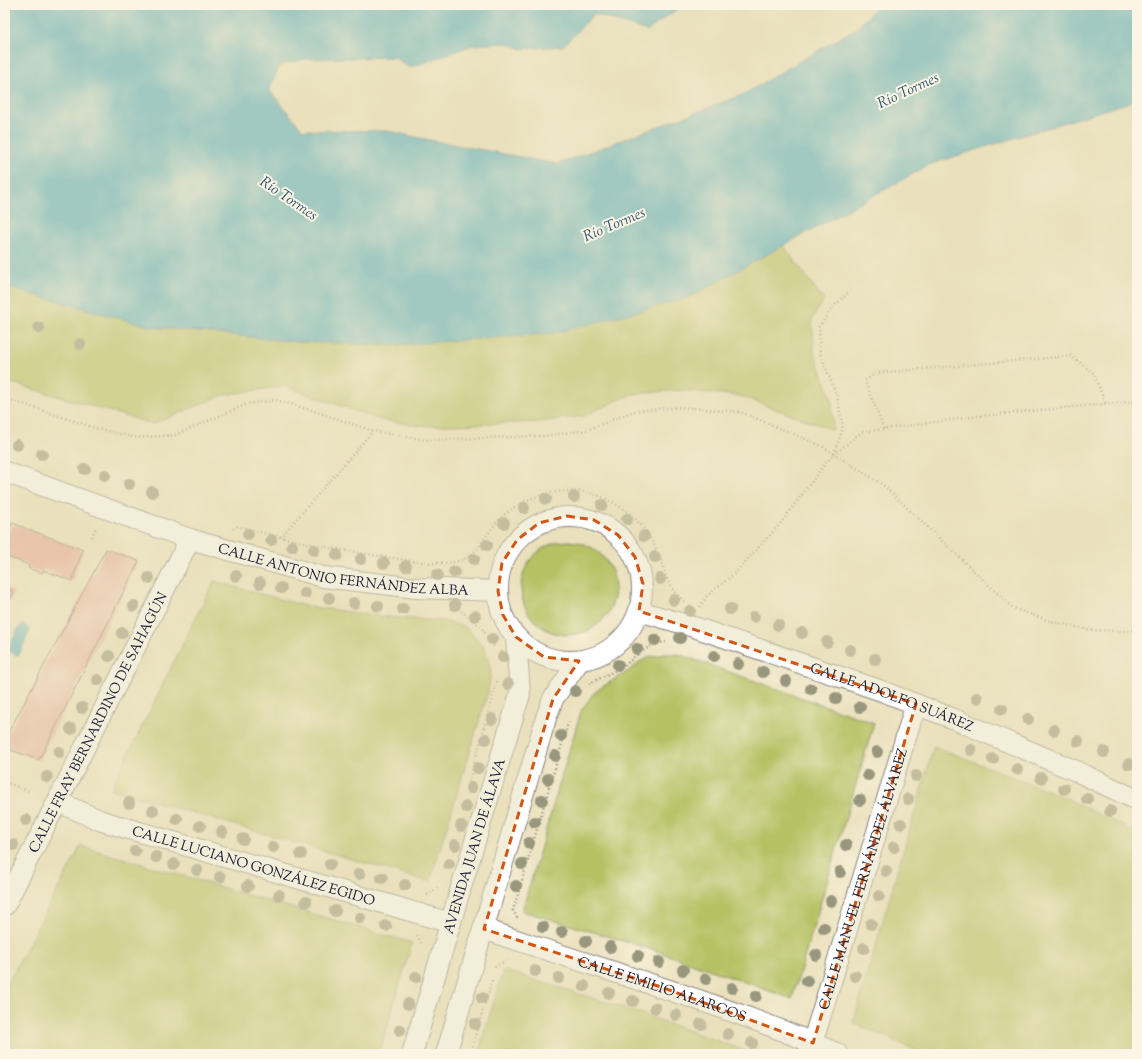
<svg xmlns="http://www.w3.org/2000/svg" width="1142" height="1059" viewBox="0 0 1142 1059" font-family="'Sorts Mill Goudy',serif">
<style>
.green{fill:#b5c163;stroke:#6c724f}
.water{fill:#48acc7;stroke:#356781}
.building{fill:#e7a395}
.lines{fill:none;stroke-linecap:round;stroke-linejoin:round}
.minor-casing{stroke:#86817c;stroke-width:22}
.path{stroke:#86817c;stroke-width:2.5;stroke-dasharray:1 3;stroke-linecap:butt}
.minor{stroke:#fff;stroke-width:20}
.tree{fill:#98967d}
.marked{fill:none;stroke:#d45411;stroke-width:3;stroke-dasharray:8 5;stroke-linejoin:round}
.labels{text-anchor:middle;stroke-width:4;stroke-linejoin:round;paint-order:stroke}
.street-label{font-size:14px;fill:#22223b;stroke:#fcf5e5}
.water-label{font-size:15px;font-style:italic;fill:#315973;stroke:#fcf5e5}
</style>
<rect width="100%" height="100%" fill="#fcf5e5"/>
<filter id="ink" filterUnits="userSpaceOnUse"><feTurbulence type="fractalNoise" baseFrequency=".025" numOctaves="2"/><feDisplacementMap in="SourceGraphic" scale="8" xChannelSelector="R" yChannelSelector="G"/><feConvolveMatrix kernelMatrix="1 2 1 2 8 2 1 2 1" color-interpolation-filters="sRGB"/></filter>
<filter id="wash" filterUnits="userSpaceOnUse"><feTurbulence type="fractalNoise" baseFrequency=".012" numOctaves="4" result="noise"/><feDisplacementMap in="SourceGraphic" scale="16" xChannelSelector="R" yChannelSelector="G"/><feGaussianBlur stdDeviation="0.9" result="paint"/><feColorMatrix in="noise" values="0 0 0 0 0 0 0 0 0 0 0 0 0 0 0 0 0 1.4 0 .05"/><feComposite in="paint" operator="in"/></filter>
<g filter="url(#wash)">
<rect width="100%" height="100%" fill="#eae0bc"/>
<path class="green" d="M783,245L824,300L812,319L814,351L832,400L833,430L740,396L680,390L632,394L583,416L539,422L422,426L381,420L285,386L223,395L153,424L5,381V287L152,327L299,342L398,345L688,298Z
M521 588a47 47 0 1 1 94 0a47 47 0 1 1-94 0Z
M214,581L305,606L387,617L445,621L465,627L473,634L483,646L488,659L491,671L488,692L430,882L111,789Z
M665,654H678L874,723L792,999L654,950L522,911L581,711L593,694L602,687L627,672L641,661L650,657Z
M934,746L1066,798L1137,833V1054H925L853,1023Z
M81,846L412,943L379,1054H5V988Z
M503,970L637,1012L754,1054H478Z"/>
<path class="water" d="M5,5H683L647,31L594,14L563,46L522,49L507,43L473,45L409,68L395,57L306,59L280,65L269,90L303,130L388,131L420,138L557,164L742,95L857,28L878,5H1137V100L931,164L688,298L555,333L398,345L299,342L152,327L5,287Z
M24,624L30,630L18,656L8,650L19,627Z"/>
<g id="blocks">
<path class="building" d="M12,523L83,550L72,581L43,570L42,573L28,568L29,565L5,556V542Z
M106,549L139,561L39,760L5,748V739Z
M5,587L14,592L5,610Z"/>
</g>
</g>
<g filter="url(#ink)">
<use href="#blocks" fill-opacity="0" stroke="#86817c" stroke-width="1"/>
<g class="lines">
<g class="minor-casing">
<g id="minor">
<path id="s1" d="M5,472L190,539L323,577L417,588L498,591"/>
<circle cx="570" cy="589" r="72"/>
<path id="s2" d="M639,611L697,628L879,690L954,719L1076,771L1137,800"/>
<path id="s3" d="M58,802L102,821L451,923"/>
<path id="s4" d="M5,905L190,539"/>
<path id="s5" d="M484,929C602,970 724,1003 838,1054"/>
<path id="s6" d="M412,1054L462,884L520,694L516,637"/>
<path d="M446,1054L546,718L553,699L579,661"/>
<path id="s7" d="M809,1054L916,704"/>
</g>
</g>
<path class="path" d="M5,398L98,429L137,438L175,435L247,404L276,400L314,411L373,431L426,440L543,436L587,430L634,411L681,407L741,412L822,446L883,485L1013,608L1046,620L1089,630L1124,631L1137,630
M884,429L865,381L876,373L1071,356L1093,373L1106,404
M834,454L843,428L837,396L820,353L819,327L832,308L850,291
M233,529L237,527L245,528C293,541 338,550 387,557C405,560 425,564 444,563C478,562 479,542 498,521C520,497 558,486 590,493C603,496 614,503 625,510C640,521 650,536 658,553C666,574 666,586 685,602
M92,537L96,527
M281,537L373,431
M700,607L707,596L734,574L780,524L824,465L834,454L862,432L979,416L1137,401
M461,611L481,627L495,648
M589,684L624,666L639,653L655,644L666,642
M5,782L31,792
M467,790L497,681
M427,895L438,888
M517,918L513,910L516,901L569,720
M417,935L422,945
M495,967L496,966L509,959
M470,1054L492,980"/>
<use href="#minor" class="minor"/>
</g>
<g class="tree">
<circle cx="39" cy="328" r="6"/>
<circle cx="80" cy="344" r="6"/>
<circle cx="17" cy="445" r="6"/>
<circle cx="42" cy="454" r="6"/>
<circle cx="85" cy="469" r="6"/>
<circle cx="105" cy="475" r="6"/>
<circle cx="129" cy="484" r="6"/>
<circle cx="152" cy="492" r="6"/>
<circle cx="574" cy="497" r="6"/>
<circle cx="546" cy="499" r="6"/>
<circle cx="602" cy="505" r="6"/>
<circle cx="524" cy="508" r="6"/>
<circle cx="627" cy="519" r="6"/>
<circle cx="504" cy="523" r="6"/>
<circle cx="248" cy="534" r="6"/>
<circle cx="644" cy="536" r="6"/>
<circle cx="271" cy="540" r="6"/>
<circle cx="487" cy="545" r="6"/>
<circle cx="292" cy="546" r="6"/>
<circle cx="314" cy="550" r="6"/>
<circle cx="337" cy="555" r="6"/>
<circle cx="655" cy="557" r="6"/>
<circle cx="361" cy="559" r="6"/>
<circle cx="474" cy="559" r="6"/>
<circle cx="384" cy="563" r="6"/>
<circle cx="406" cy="566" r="6"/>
<circle cx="454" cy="572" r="6"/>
<circle cx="437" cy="575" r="6"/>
<circle cx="236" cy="576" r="6"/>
<circle cx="149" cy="578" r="6"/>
<circle cx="660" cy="579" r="6"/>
<circle cx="260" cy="583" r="6"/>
<circle cx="281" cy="588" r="6"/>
<circle cx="305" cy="593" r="6"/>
<circle cx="329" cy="598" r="6"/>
<circle cx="674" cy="600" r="6"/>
<circle cx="354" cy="603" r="6"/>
<circle cx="455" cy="605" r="6"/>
<circle cx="134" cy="606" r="6"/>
<circle cx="378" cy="606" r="6"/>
<circle cx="403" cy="609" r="6"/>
<circle cx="730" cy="609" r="6"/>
<circle cx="690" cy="611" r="6"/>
<circle cx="475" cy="616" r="6"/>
<circle cx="754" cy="617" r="6"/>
<circle cx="778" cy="625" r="6"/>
<circle cx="122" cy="633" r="6"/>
<circle cx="802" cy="633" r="6"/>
<circle cx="680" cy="638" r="6"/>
<circle cx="492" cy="639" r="6"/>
<circle cx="655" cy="640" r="6"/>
<circle cx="827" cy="642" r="6"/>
<circle cx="637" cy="649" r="6"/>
<circle cx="850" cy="650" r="6"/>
<circle cx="109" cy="656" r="6"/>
<circle cx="714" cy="656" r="6"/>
<circle cx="503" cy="657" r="6"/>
<circle cx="875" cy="659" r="6"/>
<circle cx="738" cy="664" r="6"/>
<circle cx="618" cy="665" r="6"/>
<circle cx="763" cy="672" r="6"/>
<circle cx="98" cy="680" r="6"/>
<circle cx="786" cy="681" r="6"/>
<circle cx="508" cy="684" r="6"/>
<circle cx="811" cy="689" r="6"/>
<circle cx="575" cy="691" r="6"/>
<circle cx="836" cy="698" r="6"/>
<circle cx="977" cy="698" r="6"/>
<circle cx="860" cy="707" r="6"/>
<circle cx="82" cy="708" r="6"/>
<circle cx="1002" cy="709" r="6"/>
<circle cx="492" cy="719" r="6"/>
<circle cx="1028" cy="719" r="6"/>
<circle cx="71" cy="729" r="6"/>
<circle cx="1054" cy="730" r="6"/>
<circle cx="561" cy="736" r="6"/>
<circle cx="486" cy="739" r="6"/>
<circle cx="1078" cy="741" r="6"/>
<circle cx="971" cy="750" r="6"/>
<circle cx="59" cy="752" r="6"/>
<circle cx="877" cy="752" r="6"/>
<circle cx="1104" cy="752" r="6"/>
<circle cx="555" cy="756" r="6"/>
<circle cx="993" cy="759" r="6"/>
<circle cx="1129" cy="764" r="6"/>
<circle cx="478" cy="768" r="6"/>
<circle cx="1017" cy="769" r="6"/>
<circle cx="868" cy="775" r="6"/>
<circle cx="916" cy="776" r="6"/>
<circle cx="47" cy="777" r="6"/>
<circle cx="1041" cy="778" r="6"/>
<circle cx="548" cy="779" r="6"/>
<circle cx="471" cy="788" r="6"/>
<circle cx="1064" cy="789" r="6"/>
<circle cx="908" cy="799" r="6"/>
<circle cx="1087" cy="799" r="6"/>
<circle cx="542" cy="800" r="6"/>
<circle cx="860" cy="800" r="6"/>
<circle cx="129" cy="803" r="6"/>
<circle cx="466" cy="807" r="6"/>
<circle cx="153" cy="811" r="6"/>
<circle cx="1110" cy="811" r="6"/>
<circle cx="177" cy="819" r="6"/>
<circle cx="26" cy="820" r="6"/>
<circle cx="535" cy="822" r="6"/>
<circle cx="901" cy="824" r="6"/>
<circle cx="200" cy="826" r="6"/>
<circle cx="461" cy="826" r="6"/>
<circle cx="222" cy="832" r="6"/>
<circle cx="243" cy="839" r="6"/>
<circle cx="529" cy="843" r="6"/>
<circle cx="13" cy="845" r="6"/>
<circle cx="455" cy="845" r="6"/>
<circle cx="846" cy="845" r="6"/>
<circle cx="273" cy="847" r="6"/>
<circle cx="894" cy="847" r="6"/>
<circle cx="135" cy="851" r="6"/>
<circle cx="301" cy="854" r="6"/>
<circle cx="156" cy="857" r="6"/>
<circle cx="174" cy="864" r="6"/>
<circle cx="330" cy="864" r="6"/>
<circle cx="449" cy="864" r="6"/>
<circle cx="522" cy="864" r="6"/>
<circle cx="197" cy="870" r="6"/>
<circle cx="886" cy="871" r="6"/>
<circle cx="840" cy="872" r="6"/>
<circle cx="359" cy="874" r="6"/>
<circle cx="220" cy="877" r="6"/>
<circle cx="382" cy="878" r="6"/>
<circle cx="405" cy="885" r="6"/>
<circle cx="248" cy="886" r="6"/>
<circle cx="516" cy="886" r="6"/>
<circle cx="279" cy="895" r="6"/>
<circle cx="879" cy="896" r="6"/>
<circle cx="831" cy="901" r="6"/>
<circle cx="306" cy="902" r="6"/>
<circle cx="335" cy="911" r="6"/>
<circle cx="360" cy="918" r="6"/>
<circle cx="871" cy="924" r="6"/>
<circle cx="386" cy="926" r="6"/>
<circle cx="543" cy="927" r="6"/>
<circle cx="824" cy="928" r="6"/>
<circle cx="562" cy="932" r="6"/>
<circle cx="586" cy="941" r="6"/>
<circle cx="610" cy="947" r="6"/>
<circle cx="864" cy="948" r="6"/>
<circle cx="816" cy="955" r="6"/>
<circle cx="638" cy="956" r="6"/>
<circle cx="659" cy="962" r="6"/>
<circle cx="683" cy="970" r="6"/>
<circle cx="535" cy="971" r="6"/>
<circle cx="855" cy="976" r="6"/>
<circle cx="416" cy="977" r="6"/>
<circle cx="559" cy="978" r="6"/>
<circle cx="706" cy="979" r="6"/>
<circle cx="807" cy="981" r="6"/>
<circle cx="584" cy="986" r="6"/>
<circle cx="732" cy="988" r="6"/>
<circle cx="609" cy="993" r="6"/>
<circle cx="756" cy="996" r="6"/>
<circle cx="482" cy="998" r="6"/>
<circle cx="633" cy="1001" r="6"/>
<circle cx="408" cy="1004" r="6"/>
<circle cx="655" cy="1008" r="6"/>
<circle cx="676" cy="1015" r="6"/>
<circle cx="475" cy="1024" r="6"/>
<circle cx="701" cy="1024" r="6"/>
<circle cx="400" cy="1030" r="6"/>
<circle cx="728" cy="1034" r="6"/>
<circle cx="752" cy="1043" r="6"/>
</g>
</g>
<path d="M0 0H1142V1059H0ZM567,516L594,520L618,535L635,557L643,584L639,611L916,704L813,1043L664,988L484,929L553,699L579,661L544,657L516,637L503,615L498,591L502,563L517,540L539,523Z" fill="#eae0bc" fill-opacity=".55" fill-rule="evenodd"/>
<path class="marked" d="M567,516L594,520L618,535L635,557L643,584L639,611L916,704L813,1043L664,988L484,929L553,699L579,661L544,657L516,637L503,615L498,591L502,563L517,540L539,523Z"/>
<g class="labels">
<g class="street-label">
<text dy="5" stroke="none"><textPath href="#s1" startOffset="354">CALLE ANTONIO FERNÁNDEZ ALBA</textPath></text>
<text dy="5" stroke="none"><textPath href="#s2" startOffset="267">CALLE ADOLFO SUÁREZ</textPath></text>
<text dy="5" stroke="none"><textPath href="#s4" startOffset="205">CALLE FRAY BERNARDINO DE SAHAGÚN</textPath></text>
<text dy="5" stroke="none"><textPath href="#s6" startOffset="217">AVENIDA JUAN DE ÁLAVA</textPath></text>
<text dy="5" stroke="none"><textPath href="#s3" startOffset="206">CALLE LUCIANO GONZÁLEZ EGIDO</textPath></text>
<text dy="5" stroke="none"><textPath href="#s7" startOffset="183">CALLE MANUEL FERNÁNDEZ ÁLVAREZ</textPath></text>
<text dy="5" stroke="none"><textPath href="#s5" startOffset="188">CALLE EMILIO ALARCOS</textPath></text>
</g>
<g class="water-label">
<text transform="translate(908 90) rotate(-25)" y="5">Río Tormes</text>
<text transform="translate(289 198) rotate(34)" y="5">Río Tormes</text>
<text transform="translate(614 224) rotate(-23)" y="5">Río Tormes</text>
</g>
</g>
<rect width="1142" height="1059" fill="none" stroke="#fcf5e5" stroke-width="20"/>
</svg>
